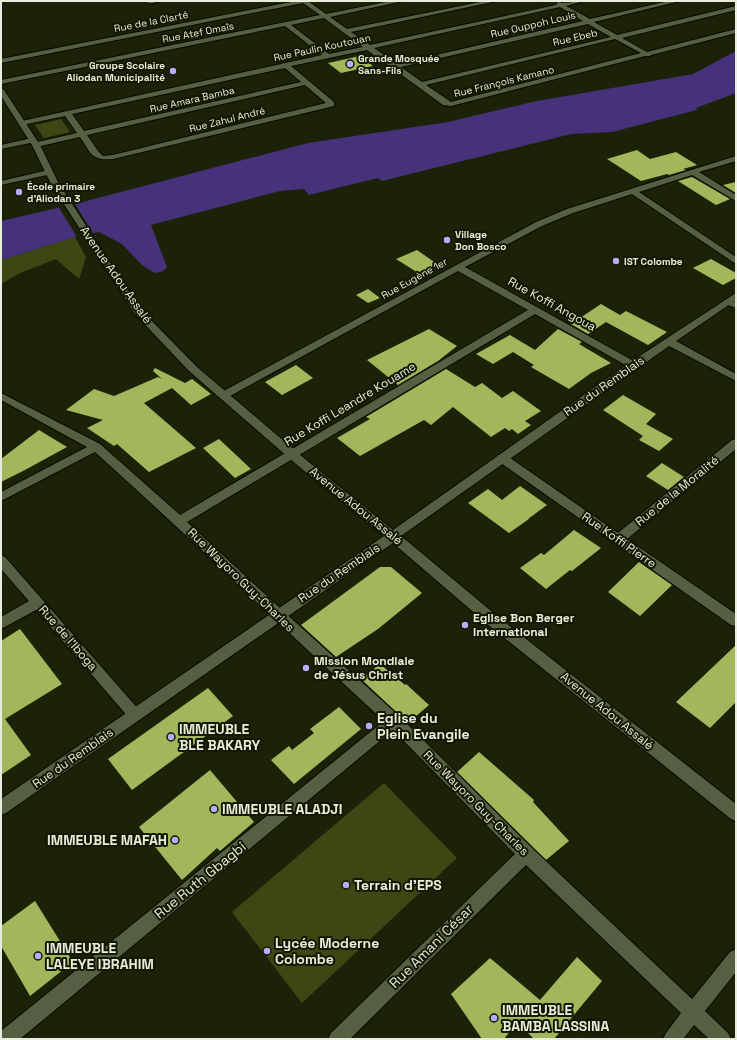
<svg xmlns="http://www.w3.org/2000/svg" width="737" height="1040" viewBox="0 0 737 1040" font-family="'Space Grotesk',sans-serif">
<style>
.green{fill:#3d4714}
.water{fill:#45327b}
.pier{fill:#1c2207}
.building{fill:#a2b75c}
.lines{fill:none;stroke-linecap:round;stroke-linejoin:round}
.minor-casing{stroke:#070b00;stroke-width:2}
.tertiary-casing{stroke:#070b00;stroke-width:2}
.minor{fill:#575f42;fill-rule:evenodd}
.tertiary{fill:#575f42;fill-rule:evenodd}
.poi-dot{fill:#b8abf7;stroke:#131801;stroke-width:1.5}
.labels{text-anchor:middle;stroke-width:4;stroke-linejoin:round;paint-order:stroke}
.far-street-label{font-size:10px;fill:#e8eddd;stroke:#131801}
.far-poi-label{font-size:10px;font-weight:bold;fill:#e8eddd;stroke:#131801;text-anchor:start}
.street-label{font-size:12px;fill:#e8eddd;stroke:#131801}
.poi-label{font-size:12px;font-weight:bold;fill:#e8eddd;stroke:#131801;text-anchor:start}
.near-poi-label{font-size:14px;font-weight:bold;fill:#e8eddd;stroke:#131801;text-anchor:start}
.near-street-label{font-size:14px;fill:#e8eddd;stroke:#131801}
</style>
<rect width="100%" height="100%" fill="#1c2207"/>
<path class="green" d="M61,119L70,132L44,138L35,125Z
M75,237L86,257L79,279L56,259L20,273L1,284V260Z
M384,783L457,858L302,1003L232,912Z"/>
<path class="water" d="M736,51V93L696,108L697,110L612,132L571,134L382,181L378,178L309,195L304,189L280,191L151,225L167,267L163,271L155,273L143,266L122,244L99,232L75,237L1,260V221L79,203L308,143L448,122L537,101L693,74Z"/>
<path class="pier" d="M74,202L94,235L78,239L58,206Z"/>
<path class="building" d="M360,56L373,66L341,73L328,63Z
M637,150L650,159L676,152L697,165L683,169L686,170L669,175L667,174L641,181L607,159Z
M692,177L730,199L716,205L678,181Z
M736,182V193L723,185Z
M417,250L440,266L423,276L396,259Z
M711,259L736,273V278L723,285L693,268Z
M368,289L380,298L368,303L356,295Z
M601,304L620,315L626,311L667,332L648,345L606,322L588,334L571,324Z
M429,329L457,346L438,361L398,385L367,360Z
M558,329L582,342L579,344L611,363L591,373L569,389L531,367L534,365L513,352L493,364L476,354L510,335L535,350Z
M296,365L313,378L282,395L265,382Z
M155,368L185,383L192,379L211,394L191,405L172,388L144,403L196,448L149,472L117,444L114,446L87,428L103,420L66,410L94,389L114,396L158,377L162,379L153,371Z
M446,369L475,387L482,383L502,398L513,391L541,411L525,421L531,425L518,434L512,429L509,431L505,428L491,437L453,407L431,425L424,420L360,456L337,438L370,419L366,417Z
M623,395L656,414L646,424L673,439L659,451L639,440L643,436L603,410Z
M39,430L67,447L25,470L1,482V459Z
M219,439L251,469L235,478L203,448Z
M662,463L684,477L668,490L646,476Z
M520,486L547,505L528,519H529L509,533L468,503L488,489L502,500Z
M574,530L601,548L572,571L570,570L546,589L520,568L541,553L544,555Z
M639,562L672,585L640,616L608,592Z
M380,567H391L422,593L378,629L336,657L301,625Z
M20,629L62,684L5,719L31,755L1,775V641Z
M736,645V702L710,728L676,702Z
M380,664L405,685L406,684L429,705L408,723L361,679Z
M208,688L233,716L132,790L108,759Z
M339,707L361,729L294,784L271,760L289,746L292,750L314,733L310,729Z
M479,752L534,800L533,802L569,841L546,860L457,772Z
M210,770L254,822L220,851L217,848L182,880L139,827Z
M35,901L73,962L30,996L1,946V926Z
M577,957L602,981L554,1039H534L517,1022L504,1039H482L451,994L490,958L540,1000Z"/>
<g class="lines">
<g class="minor-casing">
<path id="minor" d="M144,1H158C155,4 147,4 144,1Z
M296,1H308L326,14L391,1H403L330,17L347,29L485,1H497L351,32L370,45L556,5L558,2C564,4 577,1 584,1L566,6L590,19L669,1H680L594,22L617,35L736,6V10L622,38L647,52L736,29V33L651,55L650,56H645L451,106L443,105L417,86L367,50L291,66L334,102V106L113,159C91,161 91,153 80,137L36,147H33V143L77,133L65,116L22,125L18,123L22,121L322,55L285,26L1,84V80L320,15L303,3L1,63V59ZM560,7L583,21L397,64L374,48ZM324,18L363,47L329,54L291,25ZM588,24L611,37L422,82L401,67ZM615,39L641,53L451,102L426,85ZM285,68L301,82L84,131L72,114ZM305,85L326,103L113,155L103,156L98,151L87,135Z
M32,138H35V142L1,149V145Z
M736,156V161L699,172L736,195V201L692,175L639,192L736,257V264L632,194L573,213L542,226L465,267L637,363L638,365L637,367H629L535,314L187,522L283,611L399,716L532,848L692,999L730,952L736,949V972L705,1011L728,1033L731,1039H709L694,1025L683,1039H663L666,1033L681,1013L526,865L350,1039H328L331,1033L515,854L393,730L20,1039H1V1031L384,721C287,632 193,540 95,452L1,501V492L87,447L1,400V393L100,444L180,515L528,310L458,271L228,397H220L219,395L220,393L536,222L567,209Z
M49,170H52V174L1,185V181Z
M728,299L736,302V308L725,304L723,302Z
M736,439V449L627,539L736,614V626L731,625L498,461L496,458L498,455H506L618,533L732,440Z
M1,555L5,557L140,711L142,715L140,719L135,721L130,719L36,610L1,629V617L29,601L1,569Z"/>
</g>
<g class="tertiary-casing">
<path id="tertiary" d="M1,88L4,90L40,145L59,184L141,310L197,367L311,464L393,530L629,363L736,293V300L676,341L736,374V381L669,346L401,536L502,620L736,804V821L731,819L492,628L393,543L6,813L1,815V799L384,536L303,470L189,371L135,314L51,184L32,145L1,96Z"/>
</g>
<use href="#minor" class="minor"/>
<use href="#tertiary" class="tertiary"/>
</g>
<g class="poi-dot">
<circle cx="350" cy="64" r="4"/>
<circle cx="173" cy="71" r="4"/>
<circle cx="19" cy="192" r="4"/>
<circle cx="447" cy="240" r="4"/>
<circle cx="616" cy="261" r="4"/>
<circle cx="465" cy="625" r="4"/>
<circle cx="306" cy="668" r="4"/>
<circle cx="369" cy="726" r="4"/>
<circle cx="171" cy="737" r="4"/>
<circle cx="214" cy="809" r="4"/>
<circle cx="175" cy="840" r="4"/>
<circle cx="346" cy="885" r="4"/>
<circle cx="267" cy="951" r="4"/>
<circle cx="38" cy="956" r="4"/>
<circle cx="494" cy="1018" r="4"/>
</g>
<g class="labels">
<g class="far-street-label">
<text transform="translate(151 21) rotate(-11)" y="4">Rue de la Clarté</text>
<text transform="translate(533 24) rotate(-13)" y="4">Rue Ouppoh Louis</text>
<text transform="translate(198 32) rotate(-11)" y="4">Rue Atef Omaîs</text>
<text transform="translate(575 37) rotate(-13)" y="4">Rue Ebeb</text>
<text transform="translate(322 47) rotate(-12)" y="4">Rue Paulin Koutouan</text>
<text transform="translate(504 81) rotate(-14)" y="4">Rue François Kamano</text>
<text transform="translate(192 99) rotate(-13)" y="4">Rue Amara Bamba</text>
<text transform="translate(227 119) rotate(-14)" y="4">Rue Zahui André</text>
<text transform="translate(414 278) rotate(-29)" y="4">Rue Eugène 1er</text>
</g>
<g class="far-poi-label">
<text x="358" y="62">Grande Mosquée<tspan x="358" dy="12">Sans-Fils</tspan></text>
<text x="165" y="69" text-anchor="end">Groupe Scolaire<tspan x="165" dy="12">Aliodan Municipalité</tspan></text>
<text x="27" y="190">École primaire<tspan x="27" dy="12">d’Aliodan 3</tspan></text>
<text x="455" y="238">Village<tspan x="455" dy="12">Don Bosco</tspan></text>
<text x="624" y="265">IST Colombe</text>
</g>
<g class="street-label">
<text transform="translate(116 275) rotate(55)" y="4">Avenue Adou Assalé</text>
<text transform="translate(552 304) rotate(29)" y="4">Rue Koffi Angoua</text>
<text transform="translate(604 386) rotate(-35)" y="4">Rue du Remblais</text>
<text transform="translate(350 404) rotate(-31)" y="4">Rue Koffi Leandre Kouame</text>
<text transform="translate(677 491) rotate(-39)" y="4">Rue de la Moralité</text>
<text transform="translate(356 506) rotate(39)" y="4">Avenue Adou Assalé</text>
<text transform="translate(619 540) rotate(35)" y="4">Rue Koffi Pierre</text>
<text transform="translate(339 573) rotate(-34)" y="4">Rue du Remblais</text>
<text transform="translate(241 580) rotate(44)" y="4">Rue Wayoro Guy-Charles</text>
<text transform="translate(68 638) rotate(49)" y="4">Rue de l'Iboga</text>
<text transform="translate(607 711) rotate(39)" y="4">Avenue Adou Assalé</text>
<text transform="translate(73 758) rotate(-35)" y="4">Rue du Remblais</text>
<text transform="translate(476 803) rotate(45)" y="4">Rue Wayoro Guy-Charles</text>
</g>
<g class="poi-label">
<text x="473" y="622">Eglise Bon Berger<tspan x="473" dy="14">International</tspan></text>
<text x="314" y="665">Mission Mondiale<tspan x="314" dy="14">de Jésus Christ</tspan></text>
</g>
<g class="near-poi-label">
<text x="377" y="723">Eglise du<tspan x="377" dy="16">Plein Evangile</tspan></text>
<text x="179" y="734">IMMEUBLE<tspan x="179" dy="16">BLE BAKARY</tspan></text>
<text x="222" y="814">IMMEUBLE ALADJI</text>
<text x="167" y="845" text-anchor="end">IMMEUBLE MAFAH</text>
<text x="354" y="890">Terrain d'EPS</text>
<text x="275" y="948">Lycée Moderne<tspan x="275" dy="16">Colombe</tspan></text>
<text x="46" y="953">IMMEUBLE<tspan x="46" dy="16">LALEYE IBRAHIM</tspan></text>
<text x="502" y="1015">IMMEUBLE<tspan x="502" dy="16">BAMBA LASSINA</tspan></text>
</g>
<g class="near-street-label">
<text transform="translate(200 880) rotate(-39)" y="5">Rue Ruth Gbagbi</text>
<text transform="translate(431 946) rotate(-45)" y="5">Rue Amani César</text>
</g>
</g>
<rect width="737" height="1040" fill="none" stroke="#e8eddd" stroke-width="4"/>
</svg>
